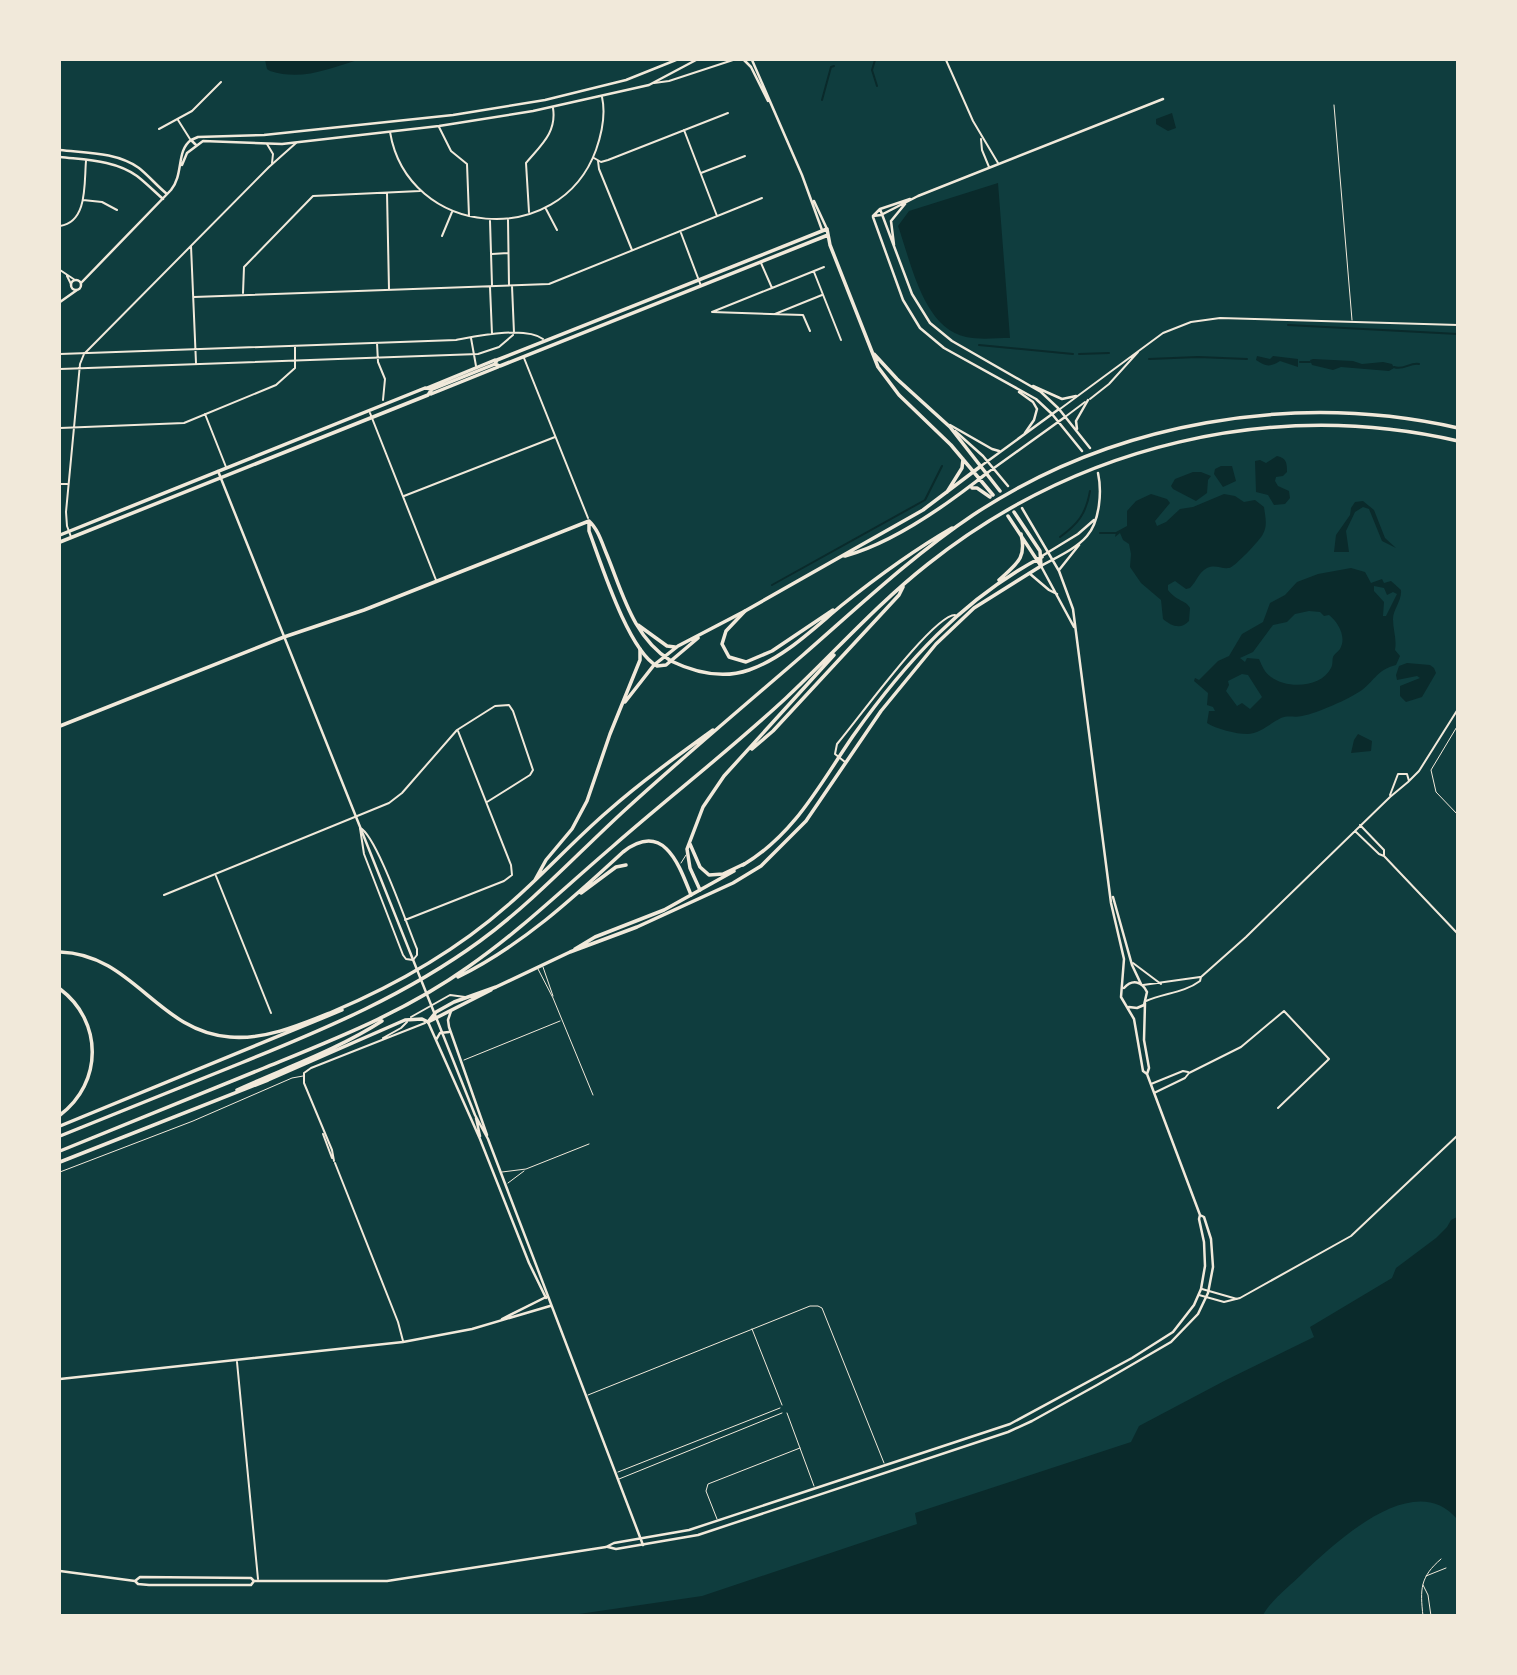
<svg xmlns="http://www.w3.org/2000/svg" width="1517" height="1675" viewBox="0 0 1517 1675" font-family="'Roboto Condensed',sans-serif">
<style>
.water{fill:#0a2a2b;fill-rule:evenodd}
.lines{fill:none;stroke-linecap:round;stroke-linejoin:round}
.stream{stroke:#0a2a2b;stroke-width:2}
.service{stroke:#f1e9da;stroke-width:1}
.minor{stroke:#f1e9da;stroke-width:2}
.tertiary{stroke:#f1e9da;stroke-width:2.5}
.secondary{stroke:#f1e9da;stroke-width:2.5}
.primary{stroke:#f1e9da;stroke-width:3.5}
.motorway{stroke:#f1e9da;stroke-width:3.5}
</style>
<rect width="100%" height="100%" fill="#0f3d3e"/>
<path class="water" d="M265,60H358C328,69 302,81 270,71L267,69Z
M1172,113L1176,128L1168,131L1156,124V119Z
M998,183L1010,338C996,338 980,340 966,337C923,328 911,262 898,226L909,211Z
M1257,356L1270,359L1273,356L1298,359V367L1280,361C1270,367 1266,367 1256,360Z
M1313,359L1353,361L1362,364L1383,362L1392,364L1394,368L1389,371L1341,367L1333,370L1312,365L1310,360Z
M1277,456C1287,458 1287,464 1287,472L1283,476L1276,477L1275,481L1278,486L1289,491L1290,498L1285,504L1274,505L1268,495L1256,492L1255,461L1260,460L1266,463Z
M1221,466H1232L1236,481L1223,487L1214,474L1215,469Z
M1193,472H1201L1211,476L1208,480L1207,493L1196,501L1173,489L1171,486L1175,479Z
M1151,494L1167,499L1170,503L1155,521L1157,526L1166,522L1180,509L1193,507L1224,494L1235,496L1244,502L1255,500L1264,507C1265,516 1268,525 1263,534C1261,539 1234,568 1229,568C1220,569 1216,564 1207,568C1198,573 1197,581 1190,588L1186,589L1175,581L1168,585V590C1176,601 1186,600 1190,608L1189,621C1181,630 1171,626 1163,619L1161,600L1141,583L1130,567L1131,554L1129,544L1123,540L1120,533L1115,537L1116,532L1127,526V511L1136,501Z
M1363,501L1374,510L1385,538L1396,548L1382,541L1369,509L1363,507L1355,512L1346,531L1349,552H1334L1336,535L1350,515L1351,508L1355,502Z
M1351,568L1365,572L1371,583L1382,579L1384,583L1391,581L1401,590C1402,601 1393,609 1393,619C1393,630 1397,639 1395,650L1400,656L1396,665C1377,670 1376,679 1362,690C1349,699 1318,713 1302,716C1295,718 1288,715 1281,718C1270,723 1260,734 1247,734C1236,734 1216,729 1207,723L1209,711H1215L1213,707L1207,705L1208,693L1194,681L1195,678L1199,680L1218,661L1229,656L1242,634L1263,622L1270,603L1285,595L1297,582L1318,574ZM1374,586L1384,588L1387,595L1393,592L1397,594L1386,616H1383L1384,602L1374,591ZM1309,611L1320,612L1324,616L1329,615C1338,622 1347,637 1340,649C1338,652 1334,654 1333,657C1332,661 1333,665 1331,668C1321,688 1287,689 1271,677C1265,673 1262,666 1259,659L1247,658L1245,662L1240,658L1253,652L1273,625L1287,622L1295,614ZM1242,674L1248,675L1262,697L1250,709L1242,703L1237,706L1226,691L1229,685L1228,681Z
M1407,663L1430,665L1434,668L1436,673L1422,697L1406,702L1400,696V686L1420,678L1417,676L1397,680L1396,675L1399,666Z
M1358,734L1372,741L1371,751L1351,753L1354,740Z
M1457,1217V1519C1414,1468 1336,1542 1303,1573C1290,1586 1272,1599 1263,1615H572L702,1596L917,1524L915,1513L1131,1442L1139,1426L1226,1380L1314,1337L1310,1327L1392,1278L1396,1268L1436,1238L1447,1227L1451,1220Z"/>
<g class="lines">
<path class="stream" d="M875,60L872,70L877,86
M822,100L831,67L834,66
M1288,325L1458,334
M979,345L1073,354
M1079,354L1109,353
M1149,359L1198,357L1247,359
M1300,362H1310
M1394,367C1403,371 1410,362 1419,364
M1100,533H1116
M1060,537C1078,524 1086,514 1090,491
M772,585L925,500L942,466"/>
<path class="service" d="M1334,105L1352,320
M1458,725L1431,770L1436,792L1458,815
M681,863L686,855
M543,967L553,996
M538,969L553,998L593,1095
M464,1060L560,1021
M60,1172L193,1121L292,1078L303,1076
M502,1172L526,1169L589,1144
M508,1183L524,1171
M752,1329L782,1405
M588,1395L810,1306H818L822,1308L884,1463
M787,1413L814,1486
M618,1472L780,1408
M619,1479L782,1413
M717,1519L706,1491L708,1484L800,1448
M1426,1576L1446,1568
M1423,1585L1428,1595L1431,1616
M1423,1616C1420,1589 1420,1577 1441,1559"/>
<path class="minor" d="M946,60L973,121L998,163
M654,83L669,81L733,60
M178,120L190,139
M439,127L451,151L467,164L469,216
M159,129L192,111L221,82
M684,130L717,216
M390,132C408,238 559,251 596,150C602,133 606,115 602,97
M981,139L982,150L989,167
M267,144L273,154L272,163
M594,158L601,162L608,160L728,113
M598,161L599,169L632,250
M701,173L745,156
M387,193L389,289
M83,200L102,202L117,210
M546,209L557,230
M529,212L526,163C540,146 557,133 553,108
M508,220L509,285
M490,221L492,285
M60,226C88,222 84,183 86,161
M681,233L701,286
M442,236L452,212
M191,246L196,363
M492,254L508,253
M761,263L772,288L824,267
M60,270L75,280
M814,272L841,340
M67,276L71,284
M512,286L514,333
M490,287L492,334
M772,288L712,312L803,315L810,331
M243,293L244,267L313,196L420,191
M194,297L549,284L762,198
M775,314L822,295
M471,338L476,366
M377,343L378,362L385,379L383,400
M60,354L456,340C478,336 525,326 543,339
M524,358L588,518
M60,369L478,354L499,347L513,335
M1090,399L1109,384L1138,352
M1060,409L1163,333L1191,322L1220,318L1458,325
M370,413L436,580
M205,414L226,467
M1065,417L1085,402
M60,428L184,423L276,385L295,368V347
M60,484H67
M404,496L555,437
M71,537L67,526L66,512L80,364L84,354L269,167L296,143
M845,762L835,754L837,744C856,722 933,615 955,615
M1390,795L1398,774H1407L1409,781
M1360,825L1384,850V855
M360,828C376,834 408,928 417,949V955L413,960L406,959L403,955L364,854Z
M1355,831L1379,854L1384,856L1458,934
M216,876L271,1013
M164,895L389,803L402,793L457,730L495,706L509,705L513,711L533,770L530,775L487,802
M405,920L504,881L512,875L511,865L458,731
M1133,963L1161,984
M1143,985L1200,977
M1146,1001C1164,993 1184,993 1200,981L1201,977L1246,937L1390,797L1408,782L1419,771L1458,709
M411,1017L450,995L465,997
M383,1038L401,1028L407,1022
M1151,1084L1183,1071L1188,1072
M1154,1093L1185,1078L1189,1073L1241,1047L1284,1011L1329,1059L1278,1108
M323,1134L332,1158
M334,1161L332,1150L304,1083V1073L311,1068L425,1023
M335,1163L398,1322L403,1341
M1202,1289L1237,1299
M1199,1295L1224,1302L1240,1298L1351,1236L1458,1135
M237,1362L258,1579"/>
<path class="tertiary" d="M744,60L751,67L768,101
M752,60L802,175L822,230
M191,140L198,137L264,135L453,115L545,100L626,80L676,60
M60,150C86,153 116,152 139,168C149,176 157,186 167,194
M60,157C86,160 115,160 137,176C146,183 154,191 163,199
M182,165L187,153L203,141L282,144L439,126L533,111L649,85L696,60
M814,201L827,229
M880,209L912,294L930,323L952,341L1041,392L1058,408
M873,216L881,215L918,196L1163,99
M873,216L880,209L910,199
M873,217L903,300L920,328L944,348L1036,399L1052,414
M894,245L891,221L905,204
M71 285a5 5 0 1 1 10 0a5 5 0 1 1-10 0Z
M81,283L171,190C184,174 176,151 191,140L196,145
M60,302L77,290
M1033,386L1062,399L1076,396
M1019,392L1033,402L1037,409L1034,420L1025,433
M218,471L475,1115L488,1139L643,1545
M451,1011L448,1020L449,1027L487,1135
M428,1022L480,1139L529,1263L546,1298
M436,1040L440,1033L449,1032
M476,1118L480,1136
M502,1319L546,1297
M60,1379L403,1342L472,1329L550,1306"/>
<path class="secondary" d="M1052,414L1082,451
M950,425L992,449L999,451
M1077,429L1076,421L1088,400
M955,431L983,456L1008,486
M981,466L1059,409L1090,448
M987,473L1065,417
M1042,556L1078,534L1094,520
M1059,570L1079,545
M1029,573L1049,590L1057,594
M1074,627L1041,566C1055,558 1076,549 1087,536C1100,521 1102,491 1098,473
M1113,897L1132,965L1141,984
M1124,988C1132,979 1142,981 1147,992L1144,1005L1137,1008L1129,1007
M1145,1003L1144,1040L1149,1068L1147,1074
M608,1547L616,1549L698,1535L1008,1432L1032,1421L1097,1385L1171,1342L1198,1314L1208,1293L1213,1267L1211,1239L1204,1217L1200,1215
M60,1571L135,1581L138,1584L149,1585H251L254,1581
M135,1581L140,1577L251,1578L254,1581H387L606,1547L614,1543L689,1530L1010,1424L1132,1358L1173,1332L1194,1305L1201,1289L1205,1266L1204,1242L1199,1219L1200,1215L1147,1074L1143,1071L1134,1019L1121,997L1124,959L1111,903L1073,609L1059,571L1022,508"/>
<path class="primary" d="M830,245L878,367L899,395L951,445L993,495
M874,354L897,379L950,427L1000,491
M495,364L497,360L827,229L830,245
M427,388L495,360
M431,394L498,367
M972,488H977L990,497
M947,492L962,468L963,459
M1014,512L1040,551L1041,566
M1008,516L1041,566
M589,521V531C601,563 628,650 657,666L666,665L698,638
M589,521C598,529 602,543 607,555C623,594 633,637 671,661
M60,535L425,388L433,389L495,364L500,366L828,235
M60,542L428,395L432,389
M845,556C893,543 948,504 987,473
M999,580C1016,564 1027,559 1021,534
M638,625L667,646L675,647
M654,665L678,646L745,611L923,510L981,466
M60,726L284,637L364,610L589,521
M743,865C795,834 820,784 853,736C904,664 963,598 1042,557
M575,949L595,937L664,910L734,871
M430,1021L491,990
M428,1022L436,1012L454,1002L496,987L570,952L637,927L733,883L761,866L806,821L881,711L936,644L974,608L1041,566"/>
<path class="motorway" d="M745,611L726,631L722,644L729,657L746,662L772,651L833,610
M671,661C696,673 723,679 749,670C784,658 814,628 842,605C877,577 914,550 952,528
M625,702L654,665
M752,749L773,731L899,595L903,587
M690,844L700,867L709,875L723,874L744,864
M535,880L546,860L572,829L587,801L610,734L640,660V649
M700,890L690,868L687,849L703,807L724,776L834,655
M581,893L616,867L626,865
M60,952C133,954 158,1032 230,1037C265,1040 300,1025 332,1012C396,985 456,951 508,905C543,875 573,841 608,811C641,782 677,756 713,730
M458,977C521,946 572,899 623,852C664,820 679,865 691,895
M60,989C103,1021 103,1083 60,1115
M237,1090C285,1068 337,1050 382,1021
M60,1126L342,1010
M60,1136C120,1112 180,1087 241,1063C325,1029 406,995 480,941C532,903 577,854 625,810C683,757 744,706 803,655C858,607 912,556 973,515C1113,422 1294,391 1458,428
M60,1151C128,1124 196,1096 264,1068C335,1039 405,1012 468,967C520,931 564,888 612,847C669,797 730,750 786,698C833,654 877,604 928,564C1077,446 1271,398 1458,441
M60,1162L268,1080L405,1020L422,1019L428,1022"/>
</g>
<rect width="1517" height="1675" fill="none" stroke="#f1e9da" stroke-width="122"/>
</svg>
